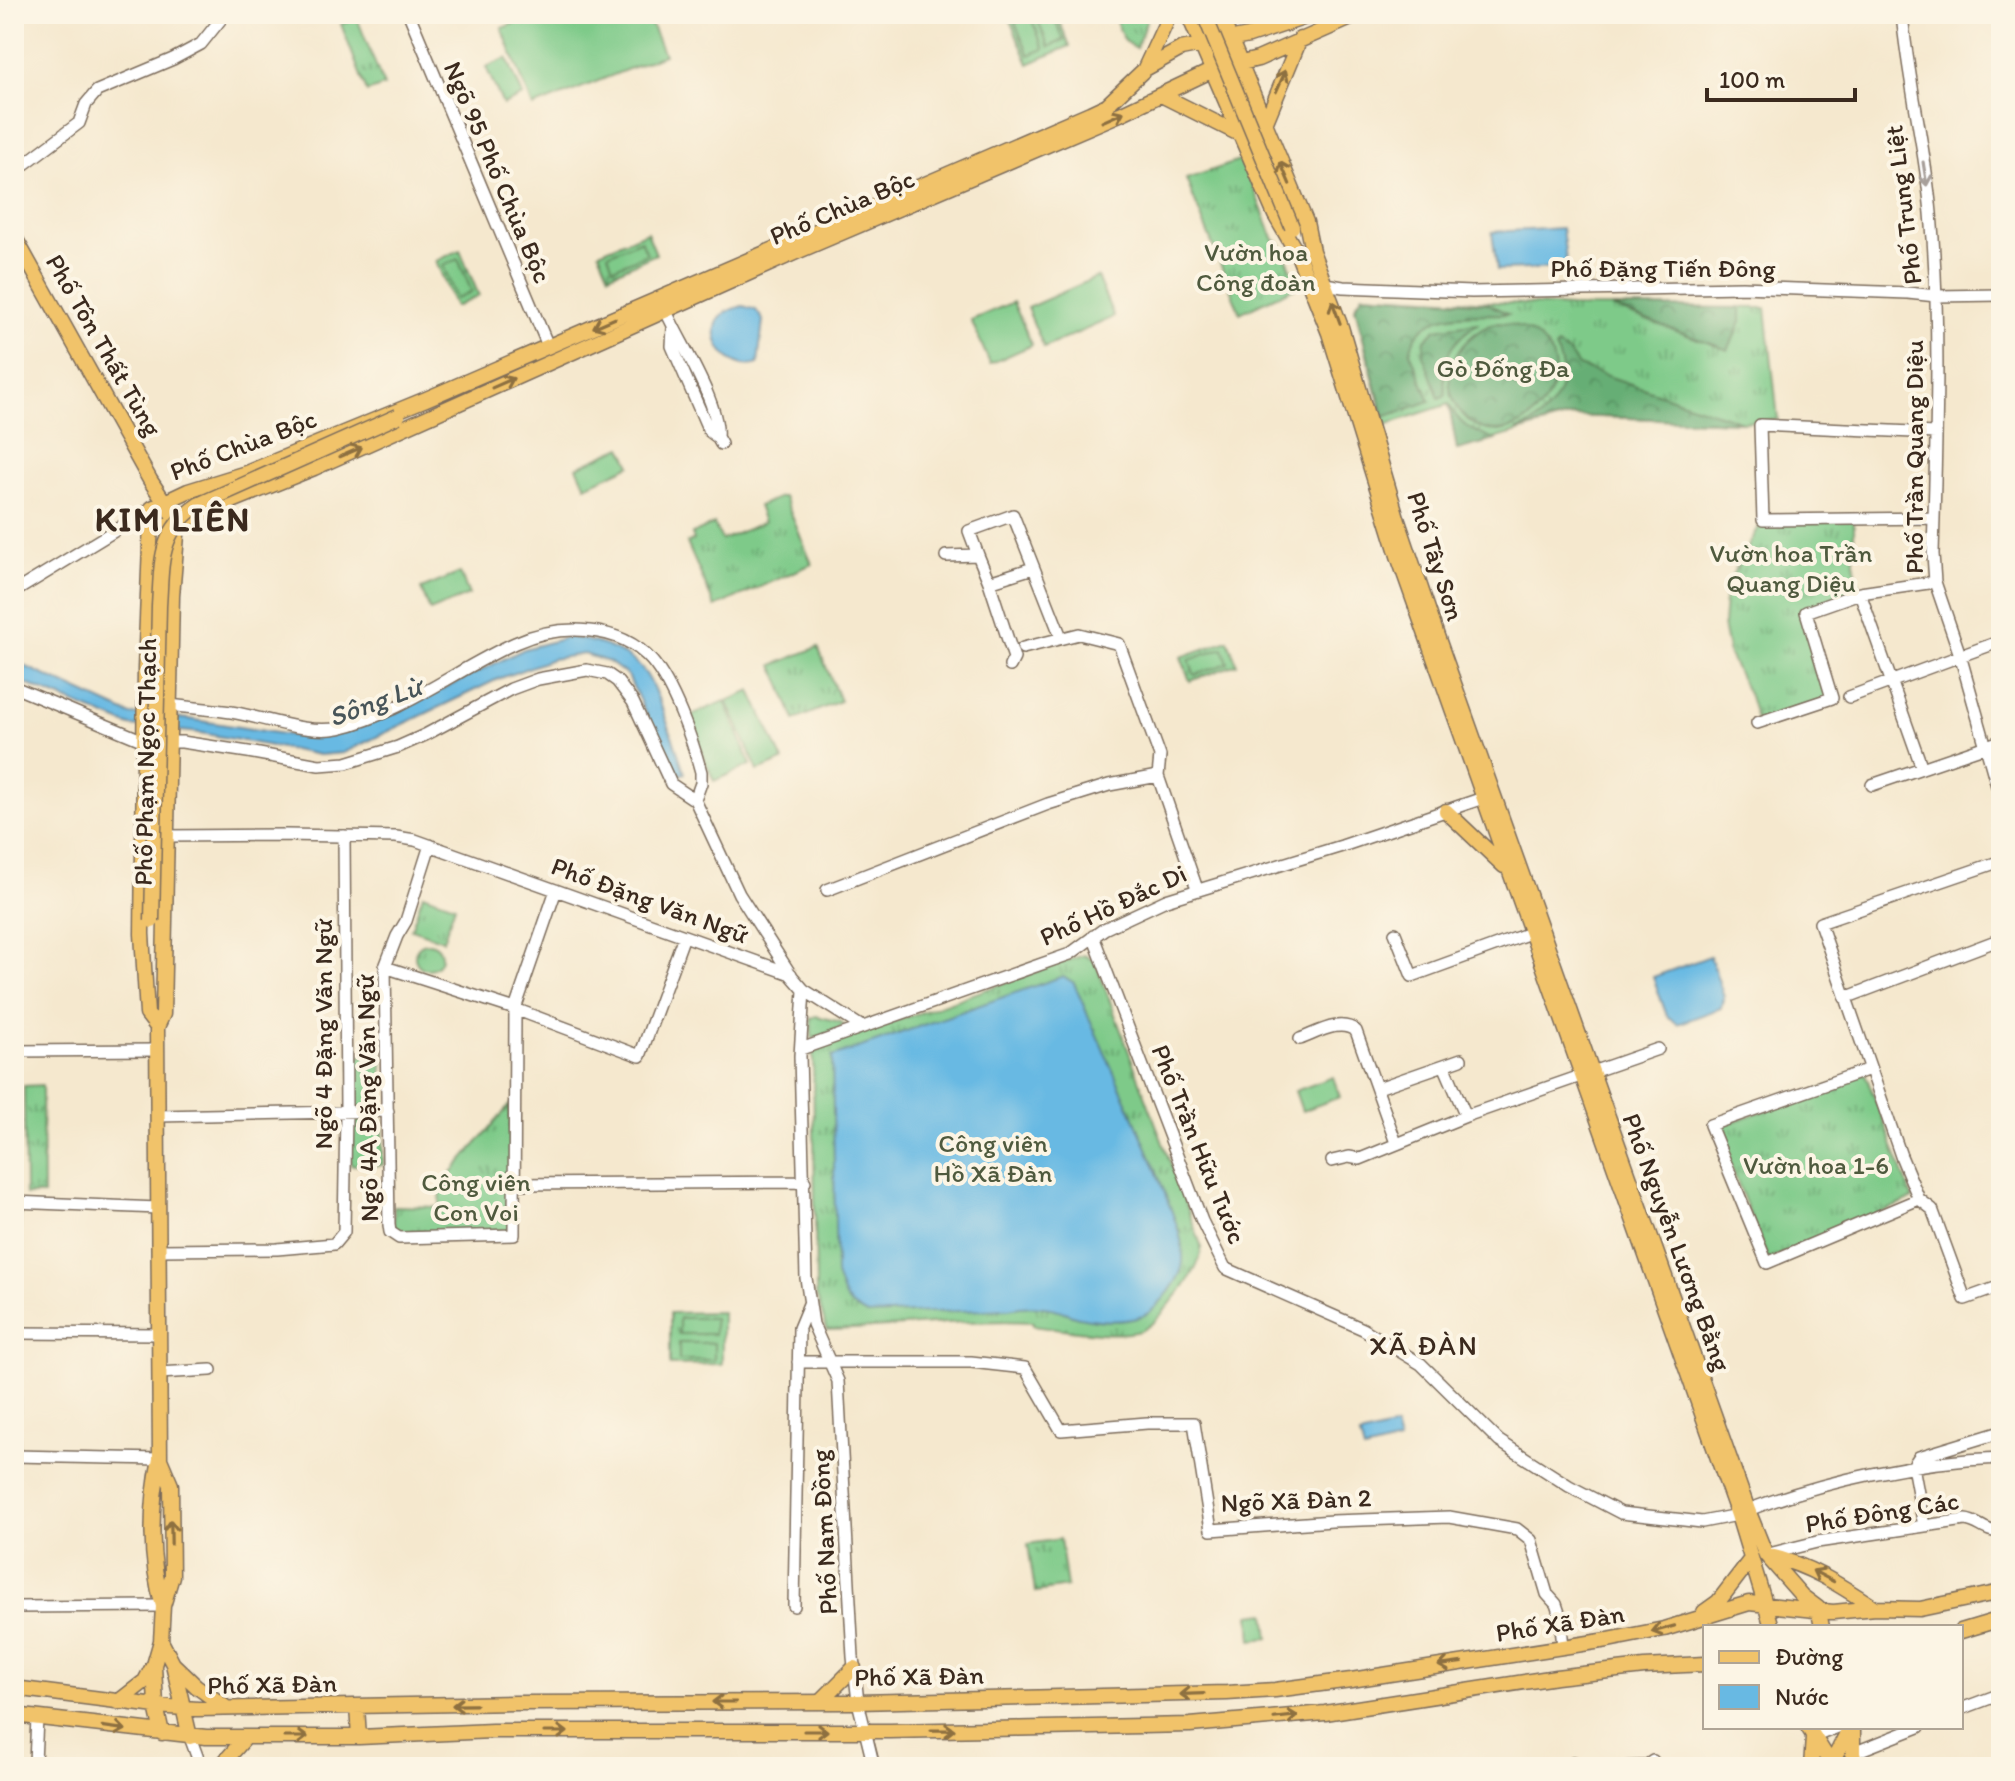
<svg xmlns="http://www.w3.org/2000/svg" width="2015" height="1781" viewBox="0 0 2015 1781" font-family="Itim,sans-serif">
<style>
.grass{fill:url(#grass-tufts);stroke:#5c7a54;stroke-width:2}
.forest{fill:url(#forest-crowns);stroke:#506c4a;stroke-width:2}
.pitch{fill:#7eca89;stroke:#5c7a54;stroke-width:2}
.water{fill:#68b9e3;stroke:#527280;stroke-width:2}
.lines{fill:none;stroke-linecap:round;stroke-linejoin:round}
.minor-casing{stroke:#7c6c5c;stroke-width:14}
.major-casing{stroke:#7c6c5c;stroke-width:17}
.minor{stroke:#fff;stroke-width:11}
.major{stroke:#f1c36a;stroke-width:14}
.major-bridge-casing{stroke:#7c6c5c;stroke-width:17;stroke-linecap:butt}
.major-bridge{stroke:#f1c36a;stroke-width:14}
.oneway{stroke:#8d6f40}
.oneway2{stroke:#a79f9a}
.labels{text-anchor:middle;stroke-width:8;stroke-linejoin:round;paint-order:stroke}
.street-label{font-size:26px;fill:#3b2a1e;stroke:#fcf5e5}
.park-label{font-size:26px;fill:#4f5a3e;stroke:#fcf5e5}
.water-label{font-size:28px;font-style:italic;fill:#485559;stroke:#fcf5e5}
.neighbourhood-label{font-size:28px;letter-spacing:2px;fill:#3b2a1e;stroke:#fcf5e5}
.district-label{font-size:34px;font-weight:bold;letter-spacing:2px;fill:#3b2a1e;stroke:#fcf5e5}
</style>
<defs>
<pattern id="grass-tufts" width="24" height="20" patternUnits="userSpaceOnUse" patternTransform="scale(2)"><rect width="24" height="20" fill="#7eca89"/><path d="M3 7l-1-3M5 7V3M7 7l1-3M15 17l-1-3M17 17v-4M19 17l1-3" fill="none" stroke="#68a46f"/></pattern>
<pattern id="forest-crowns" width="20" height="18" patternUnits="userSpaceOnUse" patternTransform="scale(2)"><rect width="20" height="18" fill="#66ae75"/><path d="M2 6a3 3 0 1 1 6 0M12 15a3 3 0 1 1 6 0" fill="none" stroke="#558e5f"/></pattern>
</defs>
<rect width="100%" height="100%" fill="#fcf5e5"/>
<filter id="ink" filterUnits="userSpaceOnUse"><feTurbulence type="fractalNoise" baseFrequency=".0125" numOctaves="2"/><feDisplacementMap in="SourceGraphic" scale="16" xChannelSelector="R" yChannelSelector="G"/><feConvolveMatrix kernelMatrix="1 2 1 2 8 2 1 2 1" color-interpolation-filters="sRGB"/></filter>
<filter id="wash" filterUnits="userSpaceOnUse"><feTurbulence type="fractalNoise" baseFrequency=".006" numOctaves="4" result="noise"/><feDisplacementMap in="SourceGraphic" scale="32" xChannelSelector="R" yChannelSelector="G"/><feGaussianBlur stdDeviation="1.8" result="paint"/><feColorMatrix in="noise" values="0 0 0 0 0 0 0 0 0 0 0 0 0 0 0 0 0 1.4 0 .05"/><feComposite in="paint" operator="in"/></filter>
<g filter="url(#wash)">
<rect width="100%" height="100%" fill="#f5e8ce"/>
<path class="grass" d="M1017,14H1056L1070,46L1029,64L1009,18Z
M1113,14H1149L1136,48L1124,41Z
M357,18L384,86L367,92L341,24Z
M1242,160L1274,240L1281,244L1298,286L1240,313L1186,179Z
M647,232L656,254L609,275L599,252Z
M460,250L479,296L455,307L436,261Z
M1363,294L1570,307L1766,308L1778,419L1742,422L1572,416L1457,450L1449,404L1385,425L1355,307Z
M780,497H784L812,564L715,607L687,543L694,540L692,534L714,524L722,540L764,522L758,506Z
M1854,519V562L1860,593L1807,613L1832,698L1757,723L1749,696L1729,655L1723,625L1726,586L1763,520Z
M1228,640L1237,664L1190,681L1181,657Z
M818,647L840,701L795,720L773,665Z
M423,894L455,905L443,940L411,929Z
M415 956a13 13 0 1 1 26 0a13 13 0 1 1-26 0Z
M1084,955L1095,961L1201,1245C1202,1263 1190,1280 1178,1294C1168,1306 1158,1321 1144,1329C1127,1340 1056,1328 1033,1325V1322C964,1318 896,1329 827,1330L816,1294L813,1054L822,1047Z
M816,1016L841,1022L844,1026L814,1039L812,1037L811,1018Z
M352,1056H382V1107H352Z
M1865,1073L1913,1199L1768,1260L1716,1128Z
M42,1085L43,1195H25L24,1086Z
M510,1105V1231L400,1234L394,1230V1206L440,1207L441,1185Z
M351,1120H383V1165H351Z
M14,1209H20L19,1311H14Z
M722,1312V1364L670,1365V1313Z
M14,1347H19V1449H14Z
M1060,1539L1067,1587L1035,1592L1028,1544Z
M1266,1613L1269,1638L1252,1640L1250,1615Z"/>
<path class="forest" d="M1363,294L1487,303L1508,314C1471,316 1420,306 1410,352L1430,401L1384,417L1355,307Z
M1611,307L1741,308V322L1728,350Z
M1479,323C1449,342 1440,360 1446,395L1439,398L1423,355L1425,340L1436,329Z
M1496,323C1511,323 1524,326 1536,336C1591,377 1513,462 1467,419C1431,385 1455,336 1496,323Z
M1557,346L1569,353L1578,366L1742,422L1572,416L1517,431C1550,418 1575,384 1555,349Z
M1449,404C1460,427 1473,431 1495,440L1457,450Z"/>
<path class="pitch" d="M537,14H647L664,55L533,107L502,28Z
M1035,14H1052L1064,40L1049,47Z
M1030,16L1044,49L1029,55L1015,23Z
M507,58L523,96L503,105L486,67Z
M641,240L647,254L613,268L608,254Z
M458,259L472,292L456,298L443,265Z
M1097,277L1114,317L1044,348L1027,308Z
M1013,302L1032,345L990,364L971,320Z
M622,447L631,465L586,486L577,467Z
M460,573L469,595L430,611L421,589Z
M1223,648L1228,663L1195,675L1189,660Z
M751,691L783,761L758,771L727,701Z
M725,701L751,765L714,781L687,717Z
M1333,1077L1340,1097L1302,1111L1295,1091Z
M679,1318H714V1334H679Z
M679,1343H714V1360H679Z"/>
<path class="water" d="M1562,228L1567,268L1497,270L1492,232Z
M743,306L756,310L763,320L758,364C727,374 701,331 725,313C730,309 737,308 743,306Z
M569,637C596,641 629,650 646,674C660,696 675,746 685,773L675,776L628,676L609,662L584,654L552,659L498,679L343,753L319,755L201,733L130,726L14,679V661L131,715L189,719L308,738L347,732L397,712L524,649Z
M1710,956L1724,997L1721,1008L1678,1024L1667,1016L1653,977Z
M1063,976L1074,983C1103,1052 1138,1120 1164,1191C1172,1213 1184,1237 1183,1261C1183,1278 1156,1312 1140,1317C1121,1323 1098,1321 1079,1317C1069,1315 1060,1309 1050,1308C1035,1305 1022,1306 1008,1309L867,1315C845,1304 843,1297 836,1275L832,1057Z
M1395,1427L1399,1442L1364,1451L1360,1436Z"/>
</g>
<g filter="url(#ink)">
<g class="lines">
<g class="minor-casing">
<path id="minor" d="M409,14L548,346
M1902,14C1908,81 1925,146 1931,213C1941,326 1936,440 1933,554L1935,582L1960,655L2001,800
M14,172L79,123L86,104L97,91L173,59L201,44L225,14
M1325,284L1343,287L1472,292L1742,287L1908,293L1936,296L2001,295
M666,311C679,341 721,405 717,437
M673,328L672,346L709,431L717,437L721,444
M1934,518L1763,520L1760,425L1935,433
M978,555L969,531L1013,515L1061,637
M946,556L978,555L989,582L1033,568
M989,582L1014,658L1010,666
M14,592L152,508
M1860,593L1922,768
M1023,648L1079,634L1119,644L1160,756L1158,776L1197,889
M14,687L144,741
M1849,697L2001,641
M170,705C190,708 211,709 231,712C263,717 307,735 339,728C403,713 457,669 515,643C558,624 619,623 652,661C674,687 692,739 701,772V783L695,800
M1757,723L1832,698L1806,612L1860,593L1935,582
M168,742H182L248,752L319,765L346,763L398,747L425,735L511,689L538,679L587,670L607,674L617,681L633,702L671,784L695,800L739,894L791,975L804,990L862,1027
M1872,785L2001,741
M166,836L286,835L396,837L415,840L791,974
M430,845L406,921L397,936L385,967L389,1225L390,1232L399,1238L514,1235L515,1009L556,890
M2001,861L1820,923L1901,1156L1919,1199L1932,1209L1965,1299L2001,1286
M827,890L1048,804L1109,785L1158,776
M1395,933L1412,976L1530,933
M1093,936L1202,1221L1225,1268L1363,1329L1421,1364L1499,1441L1569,1486L1621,1513L1702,1522L1738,1515
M385,967L515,1009L640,1056L684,936
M804,990L800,1056L806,1278L813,1324L838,1381L853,1657L858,1702L874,1767
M1845,998L2001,939
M1300,1039C1317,1033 1340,1018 1356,1031L1396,1143
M801,1049L1070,954L1104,929L1166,900L1342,846L1489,796
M14,1051L157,1050
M1444,1065L1461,1059
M1870,1069L1710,1125L1767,1263L1919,1199
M1378,1088L1444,1065L1466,1116
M158,1116L388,1111
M1332,1161L1349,1157L1360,1159L1466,1116L1658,1049
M514,1184L805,1182
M14,1202L158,1208
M159,1250L277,1249L334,1244L344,1232L346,1112L344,836
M14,1333L159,1334
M798,1362H971L1025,1368L1061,1430L1147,1423H1194L1211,1530L1332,1521L1449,1517L1517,1529L1531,1540L1547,1594L1556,1604L1560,1616L1563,1647
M159,1373L211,1370
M14,1456L160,1459
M1748,1510C1826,1480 1918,1461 2001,1458
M1924,1526L1913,1466L1919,1457L2001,1432
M1769,1554L1817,1542L1965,1520C1979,1521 1987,1534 2001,1531
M794,1606L799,1328L809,1304
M14,1607L163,1606
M1961,1709L2001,1694
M37,1718L35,1762L38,1767
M190,1737L201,1767
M1813,1737L1838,1727
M1853,1753L1919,1727
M1573,1762L1591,1767
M1624,1767L1646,1766L1653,1761"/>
</g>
<g class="major-casing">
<path id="major" d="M1188,14L1275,215L1298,255L1329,333L1399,559L1738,1515L1772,1627
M1220,14L1306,222L1312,251L1341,327L1398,521L1437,636L1748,1510L1766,1555L1802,1596L1818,1608
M1266,14L1287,24
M1145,68L1170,14
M1161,95L1241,135
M1265,124L1300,39
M14,236L150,480L178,523L172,596L163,1014L157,1027L160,1459C150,1506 149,1560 163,1606
M152,508L188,491L246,473L426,399L1090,113L1107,105L1145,69L1181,49L1249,36L1315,14
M151,520L145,668L142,934L147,1014L157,1027
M151,526L178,523L314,468L794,253L1120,114L1213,70L1258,59L1360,14
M1446,811L1504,866
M160,1459L171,1485L172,1576L163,1606L161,1641L154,1665L156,1706L162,1733
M1766,1555C1808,1564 1840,1585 1875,1608
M1818,1608L1822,1627
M1704,1612L1718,1602L1751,1559
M1961,1631L2001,1619
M161,1641L173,1664L190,1737
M173,1664L196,1686L225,1707
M14,1688L156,1706L198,1709L517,1703L858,1702L1227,1693L1275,1690L1351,1680L1608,1640L1664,1629L1749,1603L1833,1612L1875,1608L1920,1609L2001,1592
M821,1701L854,1668
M118,1702L145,1681L153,1666
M357,1707L359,1737
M14,1715L206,1737H359L492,1731H890L1190,1725L1325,1713L1556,1677L1644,1667L1705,1664
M1808,1727L1833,1767
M1853,1727V1753L1856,1767
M220,1767L246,1737
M1811,1767L1813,1737
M1830,1767L1850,1727"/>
</g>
<use href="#minor" class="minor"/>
<use href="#major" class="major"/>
<g class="major-bridge-casing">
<path id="major-bridge" d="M1204,14L1292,227
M152,921L159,606C162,563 158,532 198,505L398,416"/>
</g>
<use href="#major-bridge" class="major-bridge"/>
</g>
<defs><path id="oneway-shaft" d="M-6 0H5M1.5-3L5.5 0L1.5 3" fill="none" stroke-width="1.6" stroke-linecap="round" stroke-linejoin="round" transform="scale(2)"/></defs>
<g class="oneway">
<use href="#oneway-shaft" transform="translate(1281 81) rotate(-66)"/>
<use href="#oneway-shaft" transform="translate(1113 117) rotate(-24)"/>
<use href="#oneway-shaft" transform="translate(1285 173) rotate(-113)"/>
<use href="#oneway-shaft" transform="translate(1336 312) rotate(-110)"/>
<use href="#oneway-shaft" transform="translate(604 323) rotate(157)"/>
<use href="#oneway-shaft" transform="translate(503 383) rotate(-24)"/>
<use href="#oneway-shaft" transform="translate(351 452) rotate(-23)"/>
<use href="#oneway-shaft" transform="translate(171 1532) rotate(-91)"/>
<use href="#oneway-shaft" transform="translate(1823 1576) rotate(-152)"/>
<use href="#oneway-shaft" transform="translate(1663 1629) rotate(165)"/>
<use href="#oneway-shaft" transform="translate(1450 1664) rotate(172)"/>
<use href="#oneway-shaft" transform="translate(1192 1694) rotate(178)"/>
<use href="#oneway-shaft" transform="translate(724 1702) rotate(180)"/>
<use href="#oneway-shaft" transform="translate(464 1705) rotate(179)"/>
<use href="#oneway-shaft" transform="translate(1286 1717) rotate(-6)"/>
<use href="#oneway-shaft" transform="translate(114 1728) rotate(8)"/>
<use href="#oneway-shaft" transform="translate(943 1730) rotate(-1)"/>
<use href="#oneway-shaft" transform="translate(816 1731)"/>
<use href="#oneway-shaft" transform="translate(556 1732)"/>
<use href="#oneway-shaft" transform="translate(296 1737)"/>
</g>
<use class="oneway2" href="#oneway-shaft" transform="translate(1925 174) rotate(81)"/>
</g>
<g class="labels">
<g class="street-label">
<text transform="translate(498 172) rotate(67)" y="9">Ngõ 95 Phố Chùa Bộc</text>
<text transform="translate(1903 205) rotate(-97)" y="9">Phố Trung Liệt</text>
<text transform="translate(842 207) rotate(-23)" y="9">Phố Chùa Bộc</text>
<text x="1663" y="277">Phố Đặng Tiến Đông</text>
<text transform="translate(104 345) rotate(60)" y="9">Phố Tôn Thất Tùng</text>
<text transform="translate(243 445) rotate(-21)" y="9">Phố Chùa Bộc</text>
<text transform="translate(1914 457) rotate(-90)" y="9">Phố Trần Quang Diệu</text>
<text transform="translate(1436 556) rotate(72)" y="9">Phố Tây Sơn</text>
<text transform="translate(145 762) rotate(-89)" y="9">Phố Phạm Ngọc Thạch</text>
<text transform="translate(650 900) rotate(20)" y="9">Phố Đặng Văn Ngữ</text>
<text transform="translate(1113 905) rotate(-25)" y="9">Phố Hồ Đắc Di</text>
<text transform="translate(323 1034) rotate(-90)" y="9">Ngõ 4 Đặng Văn Ngữ</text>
<text transform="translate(367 1098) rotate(-91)" y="9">Ngõ 4A Đặng Văn Ngữ</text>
<text transform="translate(1199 1144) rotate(68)" y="9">Phố Trần Hữu Tước</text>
<text transform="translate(1677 1242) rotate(70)" y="9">Phố Nguyễn Lương Bằng</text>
<text transform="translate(1296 1500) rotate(-2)" y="9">Ngõ Xã Đàn 2</text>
<text transform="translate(1882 1512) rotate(-9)" y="9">Phố Đông Các</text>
<text transform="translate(824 1532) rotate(-93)" y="9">Phố Nam Đồng</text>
<text transform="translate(1560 1623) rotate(-9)" y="9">Phố Xã Đàn</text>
<text transform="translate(919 1676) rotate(-1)" y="9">Phố Xã Đàn</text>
<text transform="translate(272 1684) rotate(-1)" y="9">Phố Xã Đàn</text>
</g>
<g class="park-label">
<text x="1256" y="261">Vườn hoa<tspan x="1256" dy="30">Công đoàn</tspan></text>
<text x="1503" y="377">Gò Đống Đa</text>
<text x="1791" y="562">Vườn hoa Trần<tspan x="1791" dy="30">Quang Diệu</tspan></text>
<text x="993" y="1152">Công viên<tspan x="993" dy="30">Hồ Xã Đàn</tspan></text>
<text x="1816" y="1174">Vườn hoa 1-6</text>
<text x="476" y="1191">Công viên<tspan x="476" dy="30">Con Voi</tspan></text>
</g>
<g class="water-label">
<text transform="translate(375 701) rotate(-20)" y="10">Sông Lừ</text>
</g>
<g class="neighbourhood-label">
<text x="1424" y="1355">XÃ ĐÀN</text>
</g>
<g class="district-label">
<text x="173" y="531">KIM LIÊN</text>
</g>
</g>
<rect width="2015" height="1781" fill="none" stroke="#fcf5e5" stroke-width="48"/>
<rect x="1703" y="1625" width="260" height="104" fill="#fcf5e5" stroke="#afa495" stroke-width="2"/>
<rect x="1719" y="1651" width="40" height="12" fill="#f1c36a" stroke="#afa495" stroke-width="2"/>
<text x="1775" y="1665" font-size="24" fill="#3b2a1e">Đường</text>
<rect x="1719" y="1685" width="40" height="24" fill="#68b9e3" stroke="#afa495" stroke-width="2"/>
<text x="1775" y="1705" font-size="24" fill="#3b2a1e">Nước</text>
<path d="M1707 88v12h148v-12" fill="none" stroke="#3b2a1e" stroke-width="4"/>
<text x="1719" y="88" font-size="24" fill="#3b2a1e" stroke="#fcf5e5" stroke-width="6" paint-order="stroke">100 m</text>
</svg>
